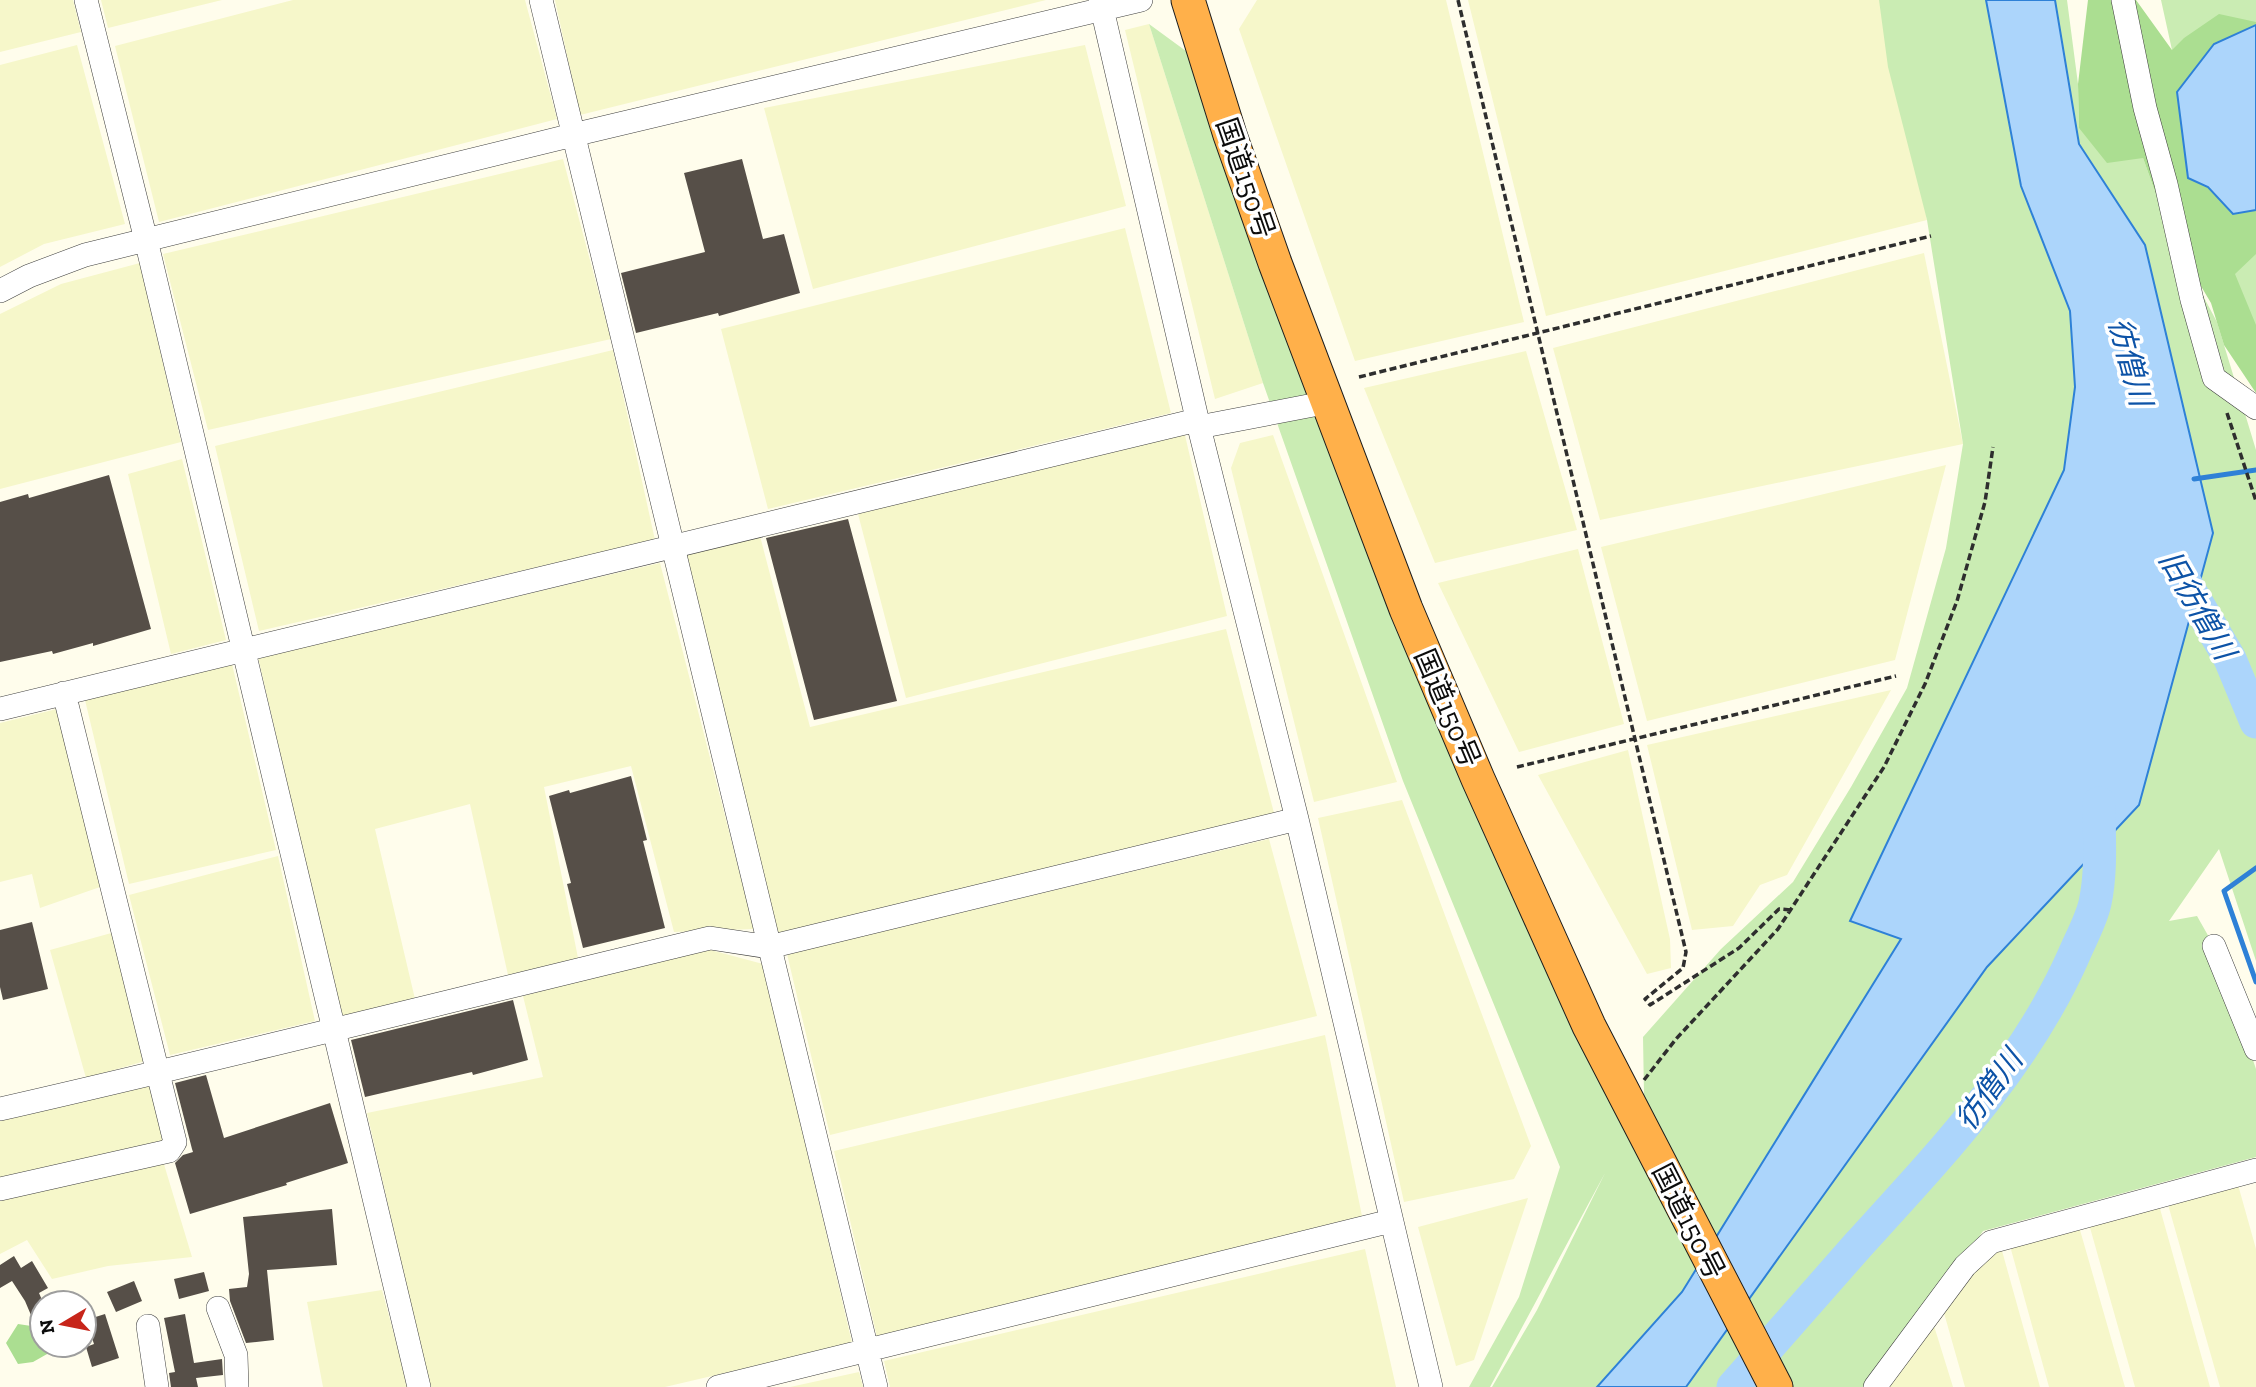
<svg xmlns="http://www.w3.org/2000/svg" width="2256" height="1387" viewBox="0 0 2256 1387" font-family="'Zilla Slab','Noto Sans JP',serif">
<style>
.farmland{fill:#f6f7ca}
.green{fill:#caecb3}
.forest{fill:#abde91}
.water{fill:#acd5fb;stroke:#2e81d7;stroke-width:2}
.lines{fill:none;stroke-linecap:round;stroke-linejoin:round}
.stream{stroke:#2e81d7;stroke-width:5}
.river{stroke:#acd5fb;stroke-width:33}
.building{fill:#564f48}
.minor-casing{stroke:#3f3f3f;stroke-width:24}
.highway-casing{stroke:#1d1d1d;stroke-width:35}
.path{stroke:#2e2e2e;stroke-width:3.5;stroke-dasharray:7 3.5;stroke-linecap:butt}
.minor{stroke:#fff;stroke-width:23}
.highway{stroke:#ffb04a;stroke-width:33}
.labels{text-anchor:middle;stroke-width:7;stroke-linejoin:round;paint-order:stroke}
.street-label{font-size:28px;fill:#0c0c0c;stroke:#fff}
.water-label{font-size:30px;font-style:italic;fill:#0d53a7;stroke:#fff}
</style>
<rect width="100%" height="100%" fill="#fffdec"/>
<path class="farmland" d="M0,0H73L81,32L0,52Z
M101,0H222L108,28Z
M293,0H525L557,119L159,222L115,46Z
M555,0H1046L580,115Z
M1257,0H1446L1524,322L1355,361L1239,29Z
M1468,0H1886L1927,220L1546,316Z
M1149,24L1263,383L1215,399L1125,30Z
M77,45L125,224L44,244L0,267V65Z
M1085,45L1126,206L813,289L764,108Z
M563,159L611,339L208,430L163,254Z
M1125,228L1171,413L768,509L721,329Z
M1924,253L1963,444L1600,520L1553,348Z
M140,263L181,442L0,489V314L61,284Z
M613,350L655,540L259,631L215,446Z
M1526,351L1577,530L1435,563L1364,388Z
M1184,431L1227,616L906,698L858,514Z
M1273,435L1397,782L1314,802L1231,468L1240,443Z
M182,459L226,640L171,654L128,474Z
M1946,465L1895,660L1647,721L1601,547Z
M760,536L810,727L1226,629L1274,813L777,937L682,552Z
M1578,549L1624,724L1519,752L1438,583Z
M660,563L754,929L674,932L631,766L544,787L578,958L508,975L470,804L375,829L415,999L341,1017L258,657Z
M232,664L276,850L129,884L85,700Z
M1891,690L1787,875L1760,885L1733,926L1692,930L1647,745Z
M57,709L100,887L40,908L32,874L0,882V723Z
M1628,750L1670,939L1671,968L1647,974L1538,775Z
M1402,800L1531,1146L1514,1179L1404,1202L1318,818Z
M1269,839L1317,1016L830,1135L787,954Z
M278,856L315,1021L170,1055L129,895Z
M115,932L145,1061L86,1078L50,950Z
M703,948L763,964L852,1343L665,1387H430L367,1113L543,1077L523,996Z
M1325,1035L1362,1216L877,1337L834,1151Z
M150,1082L163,1142L0,1179V1120Z
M163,1161L192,1257L108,1266L52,1279L27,1240L0,1254V1198Z
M2235,1174L2256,1249V1387H2220L2165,1194Z
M1528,1198L1474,1360L1456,1366L1418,1227Z
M2157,1198L2210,1387H2135L2087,1217Z
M2076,1216L2125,1387H2049L2007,1235Z
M1999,1240L2040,1387H1965L1940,1299Z
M1365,1249L1396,1387H890L884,1361Z
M382,1290L408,1387H323L307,1302Z
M1930,1313L1953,1387H1884Z
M859,1372L863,1387H790Z"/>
<path class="green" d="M1879,0H2067L2078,84L2079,128L2143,158L2170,234L2217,322L2256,450V961L2219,849L2169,921L2197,916L2214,946L2256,1069V1157L1983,1231L1878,1387H1492L1537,1310L1605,1173L1490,1387H1469L1519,1297L1560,1167L1403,781L1263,383L1149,24L1190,54L1353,503L1486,839L1626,1133L1644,1094L1643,1037L1721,949L1793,882L1851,787L1907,688L1946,548L1963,444L1927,220L1888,67Z
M2161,0H2256V368L2172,50Z"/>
<path class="forest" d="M2088,0H2136L2172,50L2184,38L2219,14L2256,22V25L2214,44L2188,178L2208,187L2233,213L2256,210V254L2235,274L2256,325V393L2224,345L2211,303L2170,234L2143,158L2107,163L2079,128L2078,84Z
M18,1324L38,1327L42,1325V1345H63L33,1362L18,1364L6,1343Z"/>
<path class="water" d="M1986,0H2055L2079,144L2145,245L2213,533L2139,805L1987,967L1686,1387H1597L1682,1292L1901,939L1850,921L2064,470L2075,387L2070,311L2021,186Z
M2256,25V210L2233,214L2208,187L2188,178L2177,92L2214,44Z"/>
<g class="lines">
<path class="stream" d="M2194,479L2256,470
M2256,868L2224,891L2256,982"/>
<path class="river" d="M2172,560L2230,659L2256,722
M1733,1387C1775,1339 1817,1291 1859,1244C1940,1155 2024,1067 2073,957C2080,940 2091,921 2095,903C2102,870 2099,836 2099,803"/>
</g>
<path class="building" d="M742,159L763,239L784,234L800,293L719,316L718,313L636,333L621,273L705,252L684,173Z
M109,475L151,629L93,646V643L53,654L52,651L0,662V502L28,494L29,498Z
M848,519L897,701L814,720L766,538Z
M631,776L647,840L643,841L665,928L583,948L567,884L571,883L549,796L569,790L570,793Z
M32,922L48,989L3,1000L0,987V930Z
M513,1000L528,1060L473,1075L472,1072L365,1097L351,1040Z
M206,1075L224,1138L330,1103L348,1163L286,1183L287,1185L190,1214L175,1163L183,1155L193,1152L192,1149L175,1083Z
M332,1209L337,1265L267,1270L274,1340L246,1343L230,1301L229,1289L247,1287L249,1274L243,1217Z
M14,1256L21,1268L32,1261L48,1288L39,1293L42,1300V1341L25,1301L12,1281L0,1288V1265Z
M204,1272L209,1291L179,1299L174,1279Z
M134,1281L142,1301L116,1312L107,1292Z
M105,1314L119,1358L92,1367L86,1347L94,1344L86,1320Z
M185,1314L194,1363L222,1359L223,1375L196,1378L198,1387H171L169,1373L175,1372L164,1318Z"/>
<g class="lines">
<g class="minor-casing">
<path id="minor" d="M86,0L146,240L419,1387
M541,0L876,1387
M1100,0L1199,427L1297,819L1431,1387
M2123,0L2145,108L2166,184L2192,300L2214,378L2256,408
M0,291L29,276L85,255L573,135L1141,0
M1199,427L1329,402
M0,709L1197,420
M2214,946L2256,1049
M0,1109C237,1055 473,995 710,938L769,947L1297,819
M0,1189L169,1151L175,1142L64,693
M218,1308L236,1355L237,1387
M148,1326L157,1387
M718,1387L1391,1221
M1875,1387L1965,1266L1991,1242L2256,1170"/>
</g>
<g class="highway-casing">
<path id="highway" d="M1188,0L1230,135L1275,263L1406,609L1478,779L1589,1026L1776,1387"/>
</g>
<path class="path" d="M1458,0L1686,952L1683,968L1645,999L1650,1005L1739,948L1779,909L1791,910
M1359,377L1931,236
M2227,413L2256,501
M1517,767L1896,676
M1644,1080L1676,1039L1778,929L1884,767L1925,684L1957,601L1985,502L1993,447"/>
<use href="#minor" class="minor"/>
<use href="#highway" class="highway"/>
</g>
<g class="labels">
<g class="street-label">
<text transform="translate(1246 178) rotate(71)" y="10">国道150号</text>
<text transform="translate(1448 708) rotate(67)" y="10">国道150号</text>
<text transform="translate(1689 1221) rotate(63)" y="10">国道150号</text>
</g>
<g class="water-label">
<text transform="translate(2130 362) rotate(75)" y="10">彷僧川</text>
<text transform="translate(2197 605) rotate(60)" y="10">旧彷僧川</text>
<text transform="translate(1989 1090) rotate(-54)" y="10">彷僧川</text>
</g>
</g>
<g transform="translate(63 1324) rotate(260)"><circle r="33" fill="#ffffff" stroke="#9e9e9e" stroke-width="2"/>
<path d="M0-5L12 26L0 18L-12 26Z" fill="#c7251a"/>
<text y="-10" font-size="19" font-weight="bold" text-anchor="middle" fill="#0c0c0c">N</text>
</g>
</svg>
